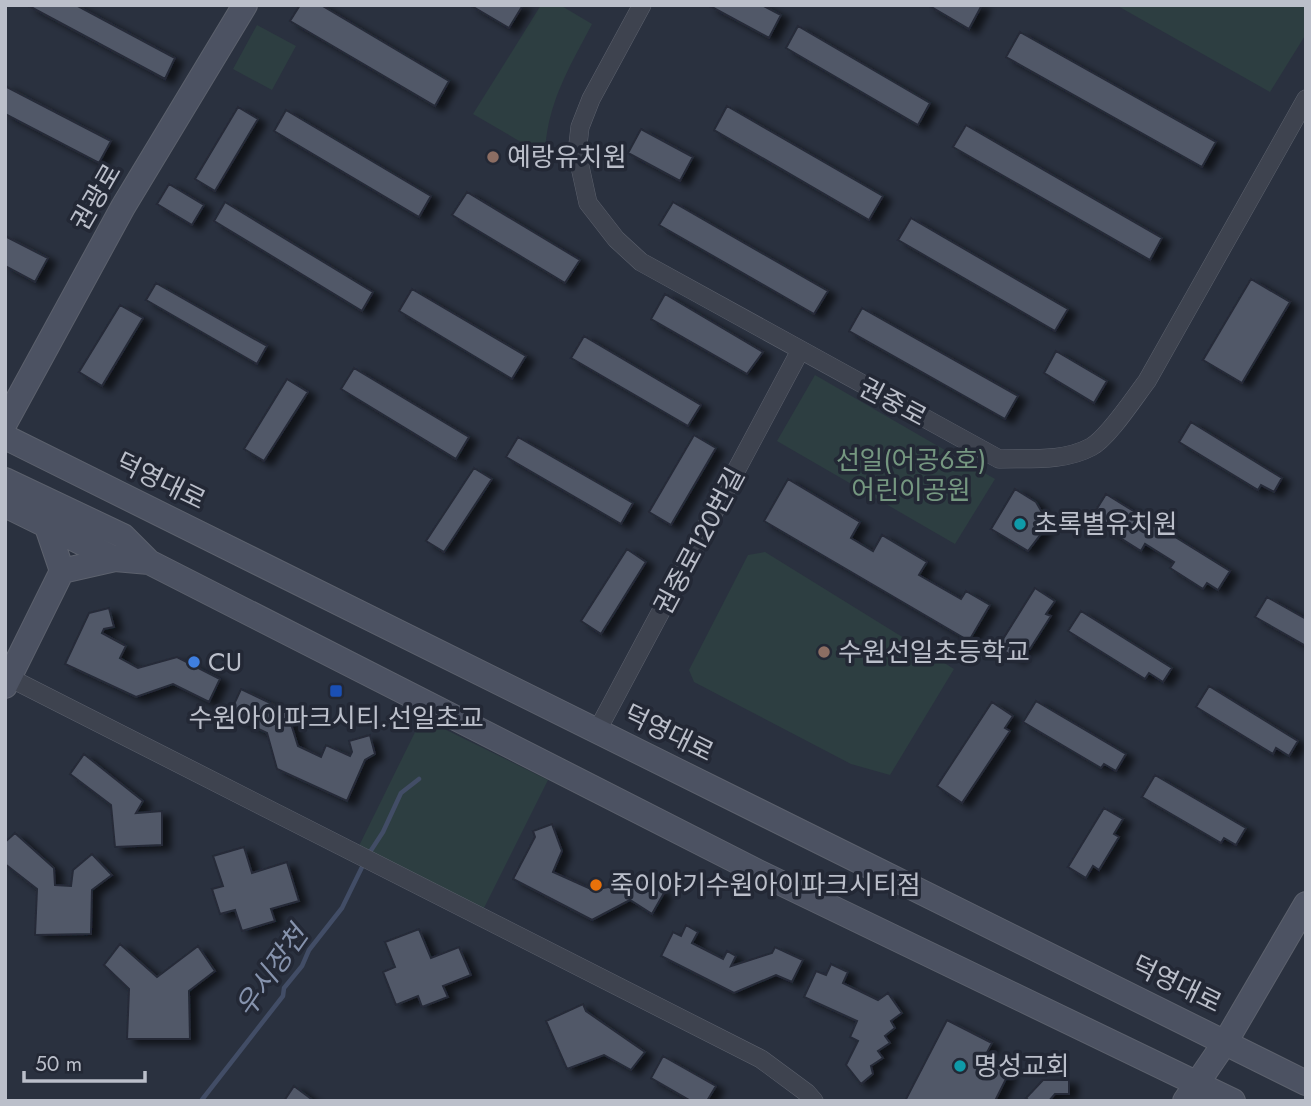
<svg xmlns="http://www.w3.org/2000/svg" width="1311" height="1106" viewBox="0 0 1311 1106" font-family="Jost,'Noto Sans KR',sans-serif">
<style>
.green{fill:#2d3e41}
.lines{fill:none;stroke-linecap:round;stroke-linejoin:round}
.stream{stroke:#424d66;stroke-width:4.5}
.building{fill:#515868;stroke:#252a37;stroke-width:2;filter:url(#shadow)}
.street-casing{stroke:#5c616d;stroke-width:19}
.secondary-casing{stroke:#5c616d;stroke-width:26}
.street{stroke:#3e434f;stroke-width:18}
.secondary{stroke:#4c5262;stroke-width:24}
.education-dot{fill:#8d6e63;stroke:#232835;stroke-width:2.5}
.culture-dot{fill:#0f9aa8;stroke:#232835;stroke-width:2.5}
.shop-dot{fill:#3f7fe0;stroke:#232835;stroke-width:2.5}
.transit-dot{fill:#1a4fb4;stroke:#232835;stroke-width:2.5}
.food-dot{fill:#e8710a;stroke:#232835;stroke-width:2.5}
.labels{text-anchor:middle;stroke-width:7;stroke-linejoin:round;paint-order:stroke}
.poi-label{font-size:26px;fill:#bbbfca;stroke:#232835;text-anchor:start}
.street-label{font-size:26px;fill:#bbbfca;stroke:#232835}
.park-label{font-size:26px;fill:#759780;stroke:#232835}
.water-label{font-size:28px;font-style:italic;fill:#8693ad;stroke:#232835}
</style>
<defs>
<filter id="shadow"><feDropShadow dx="8" dy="4.5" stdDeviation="3.5" flood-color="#0009"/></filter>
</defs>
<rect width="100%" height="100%" fill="#2a313f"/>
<path class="green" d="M541,5H560L592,24C569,68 546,105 545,156L473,114Z
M1116,5H1306V34L1270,92Z
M257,25L296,46L272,90L233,69Z
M815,375L995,479L955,544L777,441Z
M765,552L954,669L890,775L851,764L694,682L689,670L748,555Z
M422,718L548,780L483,910L358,848Z"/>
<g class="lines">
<path class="stream" d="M368,855L383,832L401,793L419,779
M201,1101L283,996L284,988L302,966L309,950L342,908L364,863"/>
</g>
<path class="building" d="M27,5H76L175,58L165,79Z
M300,5H321L449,81L435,106L290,21Z
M470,5H523L509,28Z
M708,5H762L781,15L769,38Z
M928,5H982L969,29Z
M798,26L930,103L918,125L786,48Z
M1020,32L1216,142L1202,167L1006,57Z
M5,86L111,141L99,163L5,114Z
M727,106L883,196L869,220L714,130Z
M238,107L258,119L215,191L195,179Z
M286,110L431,196L419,217L274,131Z
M966,125L1162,238L1150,260L953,147Z
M641,129L693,157L680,181L628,153Z
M169,184L204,205L192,225L157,204Z
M467,192L580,260L565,283L452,215Z
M225,202L373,292L362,311L214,221Z
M673,202L828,291L814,314L659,225Z
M911,218L1068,309L1055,331L898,240Z
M5,236L48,258L35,282L5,266Z
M1251,279L1290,302L1242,383L1203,360Z
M156,283L267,346L257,364L146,300Z
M412,289L526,356L512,379L399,311Z
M665,294L763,352L747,374L651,319Z
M120,305L143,318L102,386L79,372Z
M862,308L1018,396L1005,419L849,331Z
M584,336L701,405L688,426L571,358Z
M1056,351L1107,381L1094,403L1044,373Z
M354,368L469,437L456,459L341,389Z
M287,379L308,392L264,461L244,449Z
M1191,422L1282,478L1274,492L1261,485L1258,490L1179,442Z
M694,435L716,448L671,525L649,512Z
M518,437L633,503L621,524L506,457Z
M474,468L492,479L444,552L426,541Z
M788,479L860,522L851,538L873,551L882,535L927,562L919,575L961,599L966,591L990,605L969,641L764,521Z
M1015,489L1036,502L1046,519L1044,530L1028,551L991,529Z
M1106,494L1230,571L1218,590L1207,583L1203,589L1170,568L1174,562L1145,544L1141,551L1106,529L1109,525L1093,515Z
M627,549L646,562L601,634L581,621Z
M1035,588L1055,601L1046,614L1051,616L1030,649L1025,646L1017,659L998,647Z
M1267,597L1306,619V646L1255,617Z
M109,608L114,627L104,629L102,633L126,646L120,658L138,668L177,657L220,679L209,702L173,684L136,697L65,664L89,613Z
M1081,611L1172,668L1163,682L1149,673L1145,679L1068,631Z
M1209,686L1298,741L1289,756L1276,748L1273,754L1196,707Z
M241,689L287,711L298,746L321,757L326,745L350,756L352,752L349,741L370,735L375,754L365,760L347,801L277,769L267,733L229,715Z
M1036,701L1126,754L1116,771L1104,764L1101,768L1023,722Z
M992,702L1013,716L1005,728L1010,731L962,803L937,786Z
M84,754L143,801L136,813L162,811V845L115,847L111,805L70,774Z
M1155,775L1246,828L1236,845L1224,838L1221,843L1142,797Z
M1104,808L1123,819L1114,834L1119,837L1099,870L1093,866L1086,878L1068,867Z
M552,824L562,851L553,872L593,890L634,882L637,877L664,893L652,914L630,900L592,920L513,879L535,837L533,831Z
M15,833L54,868L55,885L71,886L73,870L92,854L112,875L92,890L91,934L35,935L37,889L5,864V842Z
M244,847L252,873L287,862L299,901L271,909L275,921L242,931L235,910L220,914L212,889L223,886L213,856Z
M686,925L698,932L692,943L723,959L727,951L736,956L731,966L772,953L775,947L803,960L792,982L776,975L734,993L661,956L673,932L681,936Z
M419,929L431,958L459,947L471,975L443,986L448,997L422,1007L418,996L396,1005L383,972L395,967L385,942Z
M120,944L157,977L198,946L215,971L189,991L190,1039H127L129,989L104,965Z
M831,964L848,972L843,983L878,1000L888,993L902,1013L891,1021L895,1028L885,1036L890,1043L878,1051L883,1058L871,1066L873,1074L861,1084L846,1065L858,1041L850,1037L857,1021L804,997L816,971L826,975Z
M583,1004L586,1011L645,1052L631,1070L604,1055L567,1069L546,1021Z
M947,1020L992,1043L983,1060L1009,1073L995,1101H905Z
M663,1056L716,1086L707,1101H691L651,1078Z
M1043,1080H1069V1094H1055L1049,1101H1029L1026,1098Z
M294,1086L314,1101H284Z"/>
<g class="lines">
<g class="street-casing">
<path id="street" d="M642,5L591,99L580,127L577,153L588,203L616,239L641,262L999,459C1029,458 1063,462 1091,447C1108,438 1134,398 1147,381L1306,99
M10,678L761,1059L807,1093L814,1101
M597,731L800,351"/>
</g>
<g class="secondary-casing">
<path id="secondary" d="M5,423L123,207L245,5
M5,437L1306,1083
M5,480L123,536L149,562
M5,505L115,559L149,562L758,872L1233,1101
M46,524L62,571L115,559
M5,686L62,571
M1185,1101L1226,1041L1306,904"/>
</g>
<use href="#street" class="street"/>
<use href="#secondary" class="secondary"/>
</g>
<g class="education-dot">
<circle cx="493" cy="157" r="7"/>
<circle cx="824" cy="652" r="7"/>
</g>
<g class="culture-dot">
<circle cx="1020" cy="524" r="7"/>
<circle cx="960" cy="1066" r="7"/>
</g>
<circle class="shop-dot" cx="194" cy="662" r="7"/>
<rect class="transit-dot" x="329" y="684" width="14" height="14" rx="3.5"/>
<circle class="food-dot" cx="596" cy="885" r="7"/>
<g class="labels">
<g class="poi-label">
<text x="507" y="166">예랑유치원</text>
<text x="1034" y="533">초록별유치원</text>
<text x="838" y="661">수원선일초등학교</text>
<text x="208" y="671">CU</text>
<text x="336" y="727" text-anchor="middle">수원아이파크시티.선일초교</text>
<text x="610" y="894">죽이야기수원아이파크시티점</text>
<text x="974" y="1075">명성교회</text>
</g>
<g class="street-label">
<text transform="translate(96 197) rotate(-60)" y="9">권광로</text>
<text transform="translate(893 402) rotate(28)" y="9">권중로</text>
<text transform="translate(161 481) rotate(26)" y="9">덕영대로</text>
<text transform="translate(699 541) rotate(-62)" y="9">권중로120번길</text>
<text transform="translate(669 733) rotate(26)" y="9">덕영대로</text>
<text transform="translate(1177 984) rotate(26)" y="9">덕영대로</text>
</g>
<g class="park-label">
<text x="911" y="469">선일(어공6호)<tspan x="911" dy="30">어린이공원</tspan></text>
</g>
<g class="water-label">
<text transform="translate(271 971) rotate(-55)" y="10">우시장천</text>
</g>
</g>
<rect width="1311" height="1106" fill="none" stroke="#bbbfca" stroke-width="14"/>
<path d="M24 1071v10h121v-10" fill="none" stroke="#bbbfca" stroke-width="3.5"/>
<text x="35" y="1071" font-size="21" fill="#bbbfca" stroke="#232835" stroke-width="5" paint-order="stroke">50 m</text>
</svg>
